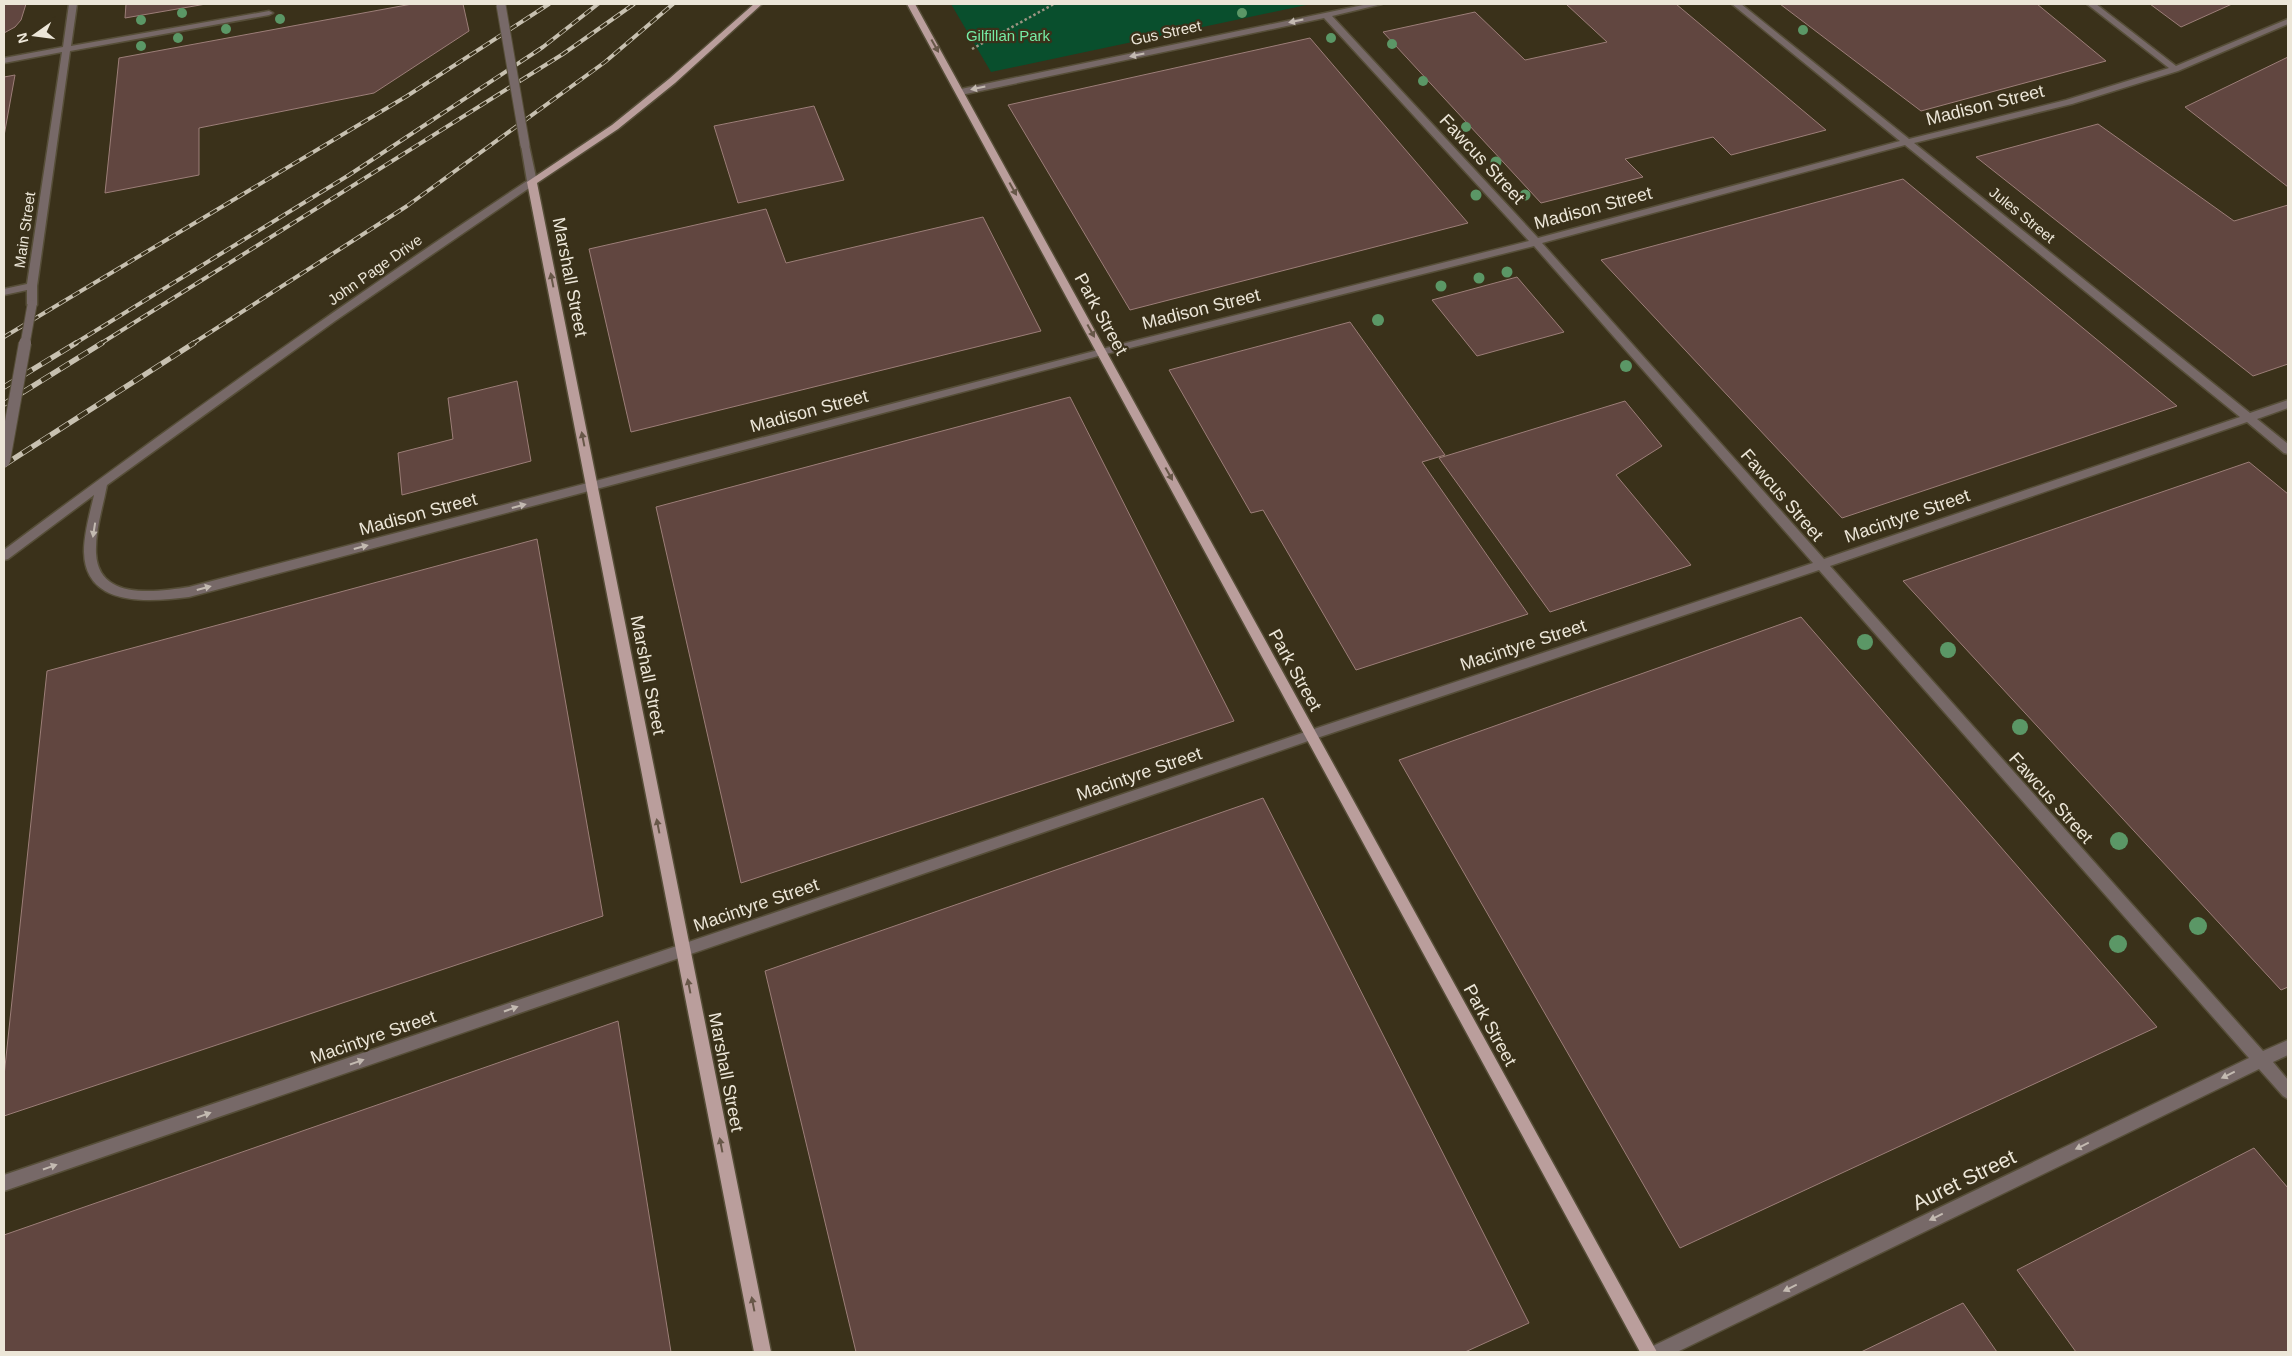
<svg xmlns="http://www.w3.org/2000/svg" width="2292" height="1356" viewBox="0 0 2292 1356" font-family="Helvetica,sans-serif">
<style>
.green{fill:#094f2d}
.building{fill:#614640;stroke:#9c7e78}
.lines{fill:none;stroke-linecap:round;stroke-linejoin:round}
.minor-casing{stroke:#564e38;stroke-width:3}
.primary-casing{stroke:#564e38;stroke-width:3}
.path{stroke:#9b9482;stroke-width:2.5;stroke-dasharray:2.5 2.5;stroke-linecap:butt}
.minor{fill:#776968;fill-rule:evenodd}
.primary{fill:#ba9e9c;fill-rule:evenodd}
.rail-far1-casing{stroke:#c7c0b0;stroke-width:4}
.rail-casing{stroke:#c7c0b0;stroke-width:5.5}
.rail-far1{stroke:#3a311a;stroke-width:2.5;stroke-dasharray:8;stroke-linecap:butt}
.rail{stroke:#3a311a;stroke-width:4;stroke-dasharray:11;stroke-linecap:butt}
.minor-bridge-far1-casing{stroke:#564e38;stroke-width:11;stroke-linecap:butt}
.minor-bridge-casing{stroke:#564e38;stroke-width:14;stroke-linecap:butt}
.minor-bridge-far1{stroke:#776968;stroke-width:9}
.minor-bridge{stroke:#776968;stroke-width:12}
.tree{fill:#5b9766}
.oneway{fill:#c3bab1}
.oneway2{fill:#675748}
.labels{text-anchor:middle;stroke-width:4.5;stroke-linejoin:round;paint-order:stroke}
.far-street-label{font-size:15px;fill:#ece6d8;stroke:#3a311a}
.far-park-label{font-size:15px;fill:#76eba5;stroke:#3a311a}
.street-label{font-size:18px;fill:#ece6d8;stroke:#3a311a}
.near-street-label{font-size:21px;fill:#ece6d8;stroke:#3a311a}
</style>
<rect width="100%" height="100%" fill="#3a311a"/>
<path class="green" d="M951,4H1311L991,72Z"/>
<path class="building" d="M4,4H26L21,20L15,27L4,33Z
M126,4H206L125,18Z
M412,4H463L469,31L374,93L199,128V175L105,193L119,58Z
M1566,4H1676L1826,130L1731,155L1713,137L1625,159L1643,177L1541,203L1383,32L1475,12L1525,60L1607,42Z
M1780,4H2037L2106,61L1921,111Z
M2150,4H2232L2181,27Z
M1310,38L1468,223L1130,310L1008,105Z
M2288,57V187L2185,107Z
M15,75L4,136V77Z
M814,106L844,180L738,203L714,126Z
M2098,124L2234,221L2288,205V364L2253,376L1976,157Z
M1903,179L2177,406L1842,518L1601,260Z
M766,209L786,263L983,217L1041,331L631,432L589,249Z
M1517,277L1564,332L1477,356L1432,300Z
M1350,322L1445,455L1422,462L1528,614L1356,670L1263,510L1251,513L1169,370Z
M517,381L531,461L402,495L398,453L453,439L448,398Z
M1070,397L1234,721L741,883L656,507Z
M1625,401L1662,446L1616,475L1691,565L1550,612L1439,458Z
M2249,462L2288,494V987L2281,990L1903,581Z
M537,539L603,916L4,1116V1076L47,671Z
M1801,617L2157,1027L1680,1248L1399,760Z
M1263,798L1529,1323L1465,1352H856L765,971Z
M618,1021L671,1352H4V1235Z
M2254,1148L2288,1188V1352H2076L2017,1270Z
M1963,1303L1997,1352H1861Z"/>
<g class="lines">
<g class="minor-casing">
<path id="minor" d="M69,4H77L71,46L269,11L273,13L269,15L70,51L37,286V305L32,308L27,305V290L4,295V289L27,284L62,52L4,63V58L63,47Z
M1368,4H1382L1332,16L1538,238L1900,141L1732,4H1741L1909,139L2066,100L2169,68L2087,4H2096L2176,66L2288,19V24L2178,71L2072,104L1914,143L2250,413L2288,400V408L2257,419L2288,444V454L2284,453L2247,422L1830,566L2263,1051L2288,1040V1055L2273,1062L2288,1080V1099L2283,1096L2259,1069L1677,1352H1651L1653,1346L2249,1058L1819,570L1311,740L4,1191V1175L1311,730L1813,563L1534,246L1102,355L189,597C150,602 85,608 84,552C84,533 90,513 94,495L8,559L4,560V550C175,422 349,299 527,181L521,145L525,142L529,145L537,182L535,184L335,321L107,485C103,507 95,530 96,553C98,601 156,592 189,587L1102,349L1529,241L1324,18L961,95L957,92L961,89ZM1905,145L2240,417L1824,559L1542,243Z"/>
</g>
<g class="primary-casing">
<path id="primary" d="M754,4H762L675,83L618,129L537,183L771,1352H754L527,182L612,125L669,79Z
M907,4H915L1657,1352H1640Z"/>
</g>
<path class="path" d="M972,49L1054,4"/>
<use href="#minor" class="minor"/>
<use href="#primary" class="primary"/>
<g class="rail-far1-casing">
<path id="rail-far1" d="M4,337L407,96L549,4
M74,344L349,175L543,47L598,4
M100,344L563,54L634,4
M192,344L407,206L605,62L673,4"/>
</g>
<g class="rail-casing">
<path id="rail" d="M4,387L76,343
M4,404L102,343
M4,465L194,343"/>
</g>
<use href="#rail-far1" class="rail-far1"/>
<use href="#rail" class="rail"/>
<g class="minor-bridge-far1-casing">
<path id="minor-bridge-far1" d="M501,5L525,145
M25,344L32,305"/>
</g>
<g class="minor-bridge-casing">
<path id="minor-bridge" d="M4,461L25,343"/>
</g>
<use href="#minor-bridge-far1" class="minor-bridge-far1"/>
<use href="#minor-bridge" class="minor-bridge"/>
</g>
<g class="tree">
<circle cx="182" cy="13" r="5"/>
<circle cx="1242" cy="13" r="5"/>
<circle cx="280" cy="19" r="5"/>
<circle cx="141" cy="20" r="5"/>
<circle cx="226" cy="29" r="5"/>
<circle cx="1803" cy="30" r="5"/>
<circle cx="1042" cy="37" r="5"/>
<circle cx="178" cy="38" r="5"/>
<circle cx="1331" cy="38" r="5"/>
<circle cx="1392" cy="44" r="5"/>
<circle cx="141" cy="46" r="5"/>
<circle cx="1423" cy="81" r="5"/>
<circle cx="1466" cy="127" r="5"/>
<circle cx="1496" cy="162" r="5.5"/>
<circle cx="1476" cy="195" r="5.5"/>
<circle cx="1525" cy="195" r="5.5"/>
<circle cx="1507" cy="272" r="5.5"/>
<circle cx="1479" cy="278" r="5.5"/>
<circle cx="1441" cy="286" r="5.5"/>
<circle cx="1378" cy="320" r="6"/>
<circle cx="1626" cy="366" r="6"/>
<circle cx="1865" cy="642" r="8"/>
<circle cx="1948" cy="650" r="8"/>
<circle cx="2020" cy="727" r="8"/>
<circle cx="2119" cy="841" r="9"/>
<circle cx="2198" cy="926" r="9"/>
<circle cx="2118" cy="944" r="9"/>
</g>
<defs><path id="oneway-solid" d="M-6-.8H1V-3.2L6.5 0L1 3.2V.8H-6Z" transform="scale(1.25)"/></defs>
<g class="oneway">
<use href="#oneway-solid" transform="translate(1296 21) rotate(168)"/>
<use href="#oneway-solid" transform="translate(1137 55) rotate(168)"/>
<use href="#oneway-solid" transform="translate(978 88) rotate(168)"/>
<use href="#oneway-solid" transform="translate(519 506) rotate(-15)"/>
<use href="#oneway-solid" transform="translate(94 530) rotate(99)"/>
<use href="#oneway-solid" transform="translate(361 547) rotate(-15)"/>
<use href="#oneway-solid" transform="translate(204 588) rotate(-15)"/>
<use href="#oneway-solid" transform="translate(511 1009) rotate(-19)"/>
<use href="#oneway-solid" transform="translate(357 1062) rotate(-19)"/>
<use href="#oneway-solid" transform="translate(2228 1075) rotate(154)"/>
<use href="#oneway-solid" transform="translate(204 1115) rotate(-19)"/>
<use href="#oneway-solid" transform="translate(2082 1146) rotate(154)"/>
<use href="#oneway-solid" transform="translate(50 1167) rotate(-19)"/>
<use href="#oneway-solid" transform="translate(1936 1217) rotate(154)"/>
<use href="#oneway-solid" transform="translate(1790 1288) rotate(154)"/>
</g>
<g class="oneway2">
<use href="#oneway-solid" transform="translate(935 46) rotate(61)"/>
<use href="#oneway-solid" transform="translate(1013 189) rotate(61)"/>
<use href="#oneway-solid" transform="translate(552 280) rotate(-101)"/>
<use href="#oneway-solid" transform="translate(1091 331) rotate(61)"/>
<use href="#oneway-solid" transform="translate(583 439) rotate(-101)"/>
<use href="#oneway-solid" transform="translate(1169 474) rotate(61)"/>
<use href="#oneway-solid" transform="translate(658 826) rotate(-101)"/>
<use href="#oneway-solid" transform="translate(689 986) rotate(-101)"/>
<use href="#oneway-solid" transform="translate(721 1145) rotate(-101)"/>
<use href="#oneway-solid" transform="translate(753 1304) rotate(-101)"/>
</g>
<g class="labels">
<g class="far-street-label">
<text transform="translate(1166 33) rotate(-12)" y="5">Gus Street</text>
<text transform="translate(2022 215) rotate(39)" y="5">Jules Street</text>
<text transform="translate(25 230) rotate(-82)" y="5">Main Street</text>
<text transform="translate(375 270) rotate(-35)" y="5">John Page Drive</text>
</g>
<g class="far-park-label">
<text x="1008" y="41">Gilfillan Park</text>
</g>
<g class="street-label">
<text transform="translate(1985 105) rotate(-14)" y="6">Madison Street</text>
<text transform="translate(1482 159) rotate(47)" y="6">Fawcus Street</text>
<text transform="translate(1593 208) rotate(-15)" y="6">Madison Street</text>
<text transform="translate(570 277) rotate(79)" y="6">Marshall Street</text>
<text transform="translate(1201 309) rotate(-14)" y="6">Madison Street</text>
<text transform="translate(1101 314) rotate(61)" y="6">Park Street</text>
<text transform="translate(809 411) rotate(-15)" y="6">Madison Street</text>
<text transform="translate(1782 495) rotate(49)" y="6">Fawcus Street</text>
<text transform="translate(418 514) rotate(-15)" y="6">Madison Street</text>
<text transform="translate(1907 516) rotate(-19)" y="6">Macintyre Street</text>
<text transform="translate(1523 645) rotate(-18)" y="6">Macintyre Street</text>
<text transform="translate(1295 670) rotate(61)" y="6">Park Street</text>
<text transform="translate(648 675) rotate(79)" y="6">Marshall Street</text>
<text transform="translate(1139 774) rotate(-19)" y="6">Macintyre Street</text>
<text transform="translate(2051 798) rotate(48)" y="6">Fawcus Street</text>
<text transform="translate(756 905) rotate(-19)" y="6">Macintyre Street</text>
<text transform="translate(1490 1025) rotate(61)" y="6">Park Street</text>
<text transform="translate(373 1037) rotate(-19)" y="6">Macintyre Street</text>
<text transform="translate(726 1072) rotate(79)" y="6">Marshall Street</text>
</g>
<g class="near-street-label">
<text transform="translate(1964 1180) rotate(-26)" y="7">Auret Street</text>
</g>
</g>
<rect width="2292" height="1356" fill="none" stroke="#ece6d8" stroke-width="10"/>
<g transform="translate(35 35) rotate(256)" stroke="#3a311a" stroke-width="4" paint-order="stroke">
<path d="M0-4L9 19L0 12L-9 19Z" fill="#ece6d8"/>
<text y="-8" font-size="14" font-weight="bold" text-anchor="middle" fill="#ece6d8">N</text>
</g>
</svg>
